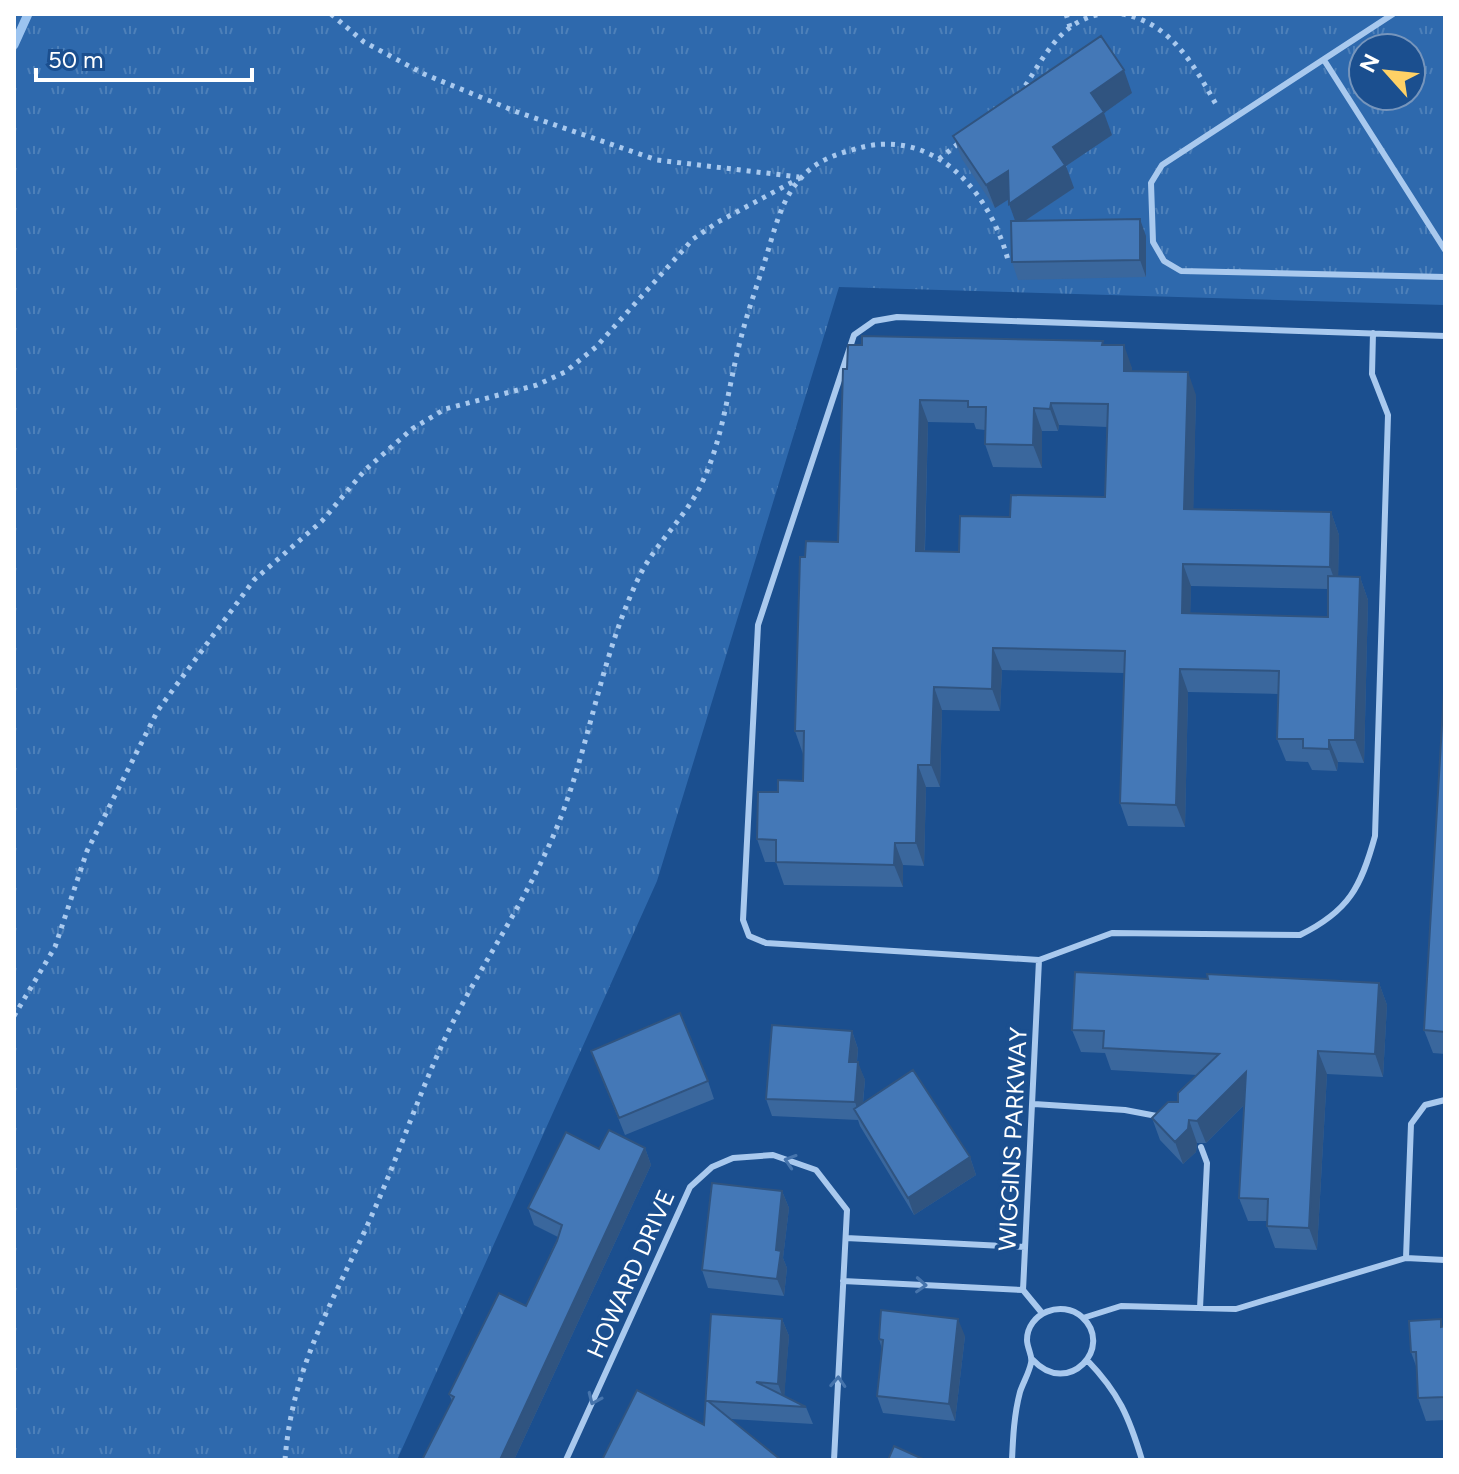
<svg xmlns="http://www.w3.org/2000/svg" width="1459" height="1474" viewBox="0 0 1459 1474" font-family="Figtree,sans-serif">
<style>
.grass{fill:url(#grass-tufts);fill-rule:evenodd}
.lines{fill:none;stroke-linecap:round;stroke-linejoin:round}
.stream{stroke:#9cc4f0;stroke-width:9}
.path{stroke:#a9c9ee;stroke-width:5;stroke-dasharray:4 6;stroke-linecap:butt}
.lane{stroke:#a9c9ee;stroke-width:6}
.wall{fill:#3a679d;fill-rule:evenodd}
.shaded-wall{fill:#305480}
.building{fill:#4478b7;stroke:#305480;stroke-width:2;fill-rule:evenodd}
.oneway{stroke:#4674ac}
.labels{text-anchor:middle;stroke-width:8;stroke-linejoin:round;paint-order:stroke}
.street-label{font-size:24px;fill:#fff;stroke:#1b4f8f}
</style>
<defs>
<pattern id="grass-tufts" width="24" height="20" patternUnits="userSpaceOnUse" patternTransform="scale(2)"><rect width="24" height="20" fill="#2e69ad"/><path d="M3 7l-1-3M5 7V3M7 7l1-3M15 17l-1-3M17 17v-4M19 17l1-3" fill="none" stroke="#4d80b9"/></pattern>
</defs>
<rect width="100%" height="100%" fill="#1b4f8f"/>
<path class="grass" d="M14,14H1445V305L839,287L657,881L397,1460H14ZM1363,48H1411V96H1363Z"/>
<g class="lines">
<path class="stream" d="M14,45L28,14"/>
<path class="path" d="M331,14L364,42L424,74L517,112L657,160L799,177
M1066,14L1070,27
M1122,14C1172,23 1195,67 1218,108
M1020,94C1042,61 1059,21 1101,14
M939,159L959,143
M14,1016L55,947L87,851L158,710L254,580L322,521L365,470L412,429L445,409L537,385L565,372L596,347L693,239L718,222L800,178
M285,1460C292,1366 334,1301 371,1217C401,1151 423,1080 456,1016C484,962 519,910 545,854C588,766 596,666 639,577C655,544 683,520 700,487C724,439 728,385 742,334C749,307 759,280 767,254C775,228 782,198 801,178C815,162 833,155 852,150C931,124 989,189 1008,260"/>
<path class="lane" d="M1393,14L1162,165L1151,183L1153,242L1164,261L1181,271L1445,277
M1324,60L1445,250
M1373,333L1372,374L1388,415L1375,836C1361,887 1349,911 1300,935L1112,933L1039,960L766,943L749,936L743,920L758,625L854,335L874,321L897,317L1445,336
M1039,960L1023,1290L1042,1313
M1034,1104L1125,1110L1162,1117
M846,1238L1025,1247
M1406,1258L1411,1124L1425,1105L1445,1100
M843,1281L1023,1290
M1200,1308L1207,1163L1201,1147
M1083,1318L1121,1306L1236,1309L1406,1258L1445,1260
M1087,1360C1119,1393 1129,1417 1142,1460
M566,1460L690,1187L712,1167L733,1158L773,1155L816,1170L847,1210L834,1460
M1012,1460C1013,1437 1014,1415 1020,1392C1023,1383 1029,1373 1031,1363C1033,1356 1027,1348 1027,1340C1027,1313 1062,1299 1082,1317C1115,1347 1068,1398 1033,1360"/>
</g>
<path class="wall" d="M1132,93L1104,113L1112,135L1066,166L1074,188L1025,221L1146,236V277L1018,280L1012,262L1015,221L1009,199L995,208L962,159L953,136Z
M1104,345L1132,368V371L1196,395L1193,509L1331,512L1339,535L1338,577H1360L1368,600L1364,763L1338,762L1337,771L1312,770L1308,762L1286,761L1277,739L1278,694L1188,692L1185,827L1128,826L1120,803L1124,673L1002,670L1000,711L942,710L940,787H926L924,866L903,865V887L784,885L776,862H765L757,839L778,792L803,781V754L795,731L805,557L838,542L843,369ZM928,422L974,423L976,429L985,430V444L993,467L1042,468V431H1058L1059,425L1107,427L1105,497L1010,517L959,552L925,551ZM1191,586L1328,589V617L1190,614Z
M1445,674V1054L1433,1053L1424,1030Z
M1208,979L1379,983L1387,1005L1383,1077L1327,1074L1317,1250L1275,1248L1267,1226V1221H1248L1239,1198L1244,1105L1206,1143H1197L1196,1152L1183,1164L1160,1140L1152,1118L1178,1102L1197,1075L1111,1070L1105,1053L1081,1052L1072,1030Z
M852,1031L858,1049L857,1062L865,1080L863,1103L970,1157L976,1175L914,1215L860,1126L858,1120L772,1116L766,1099Z
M591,1051L708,1081L714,1099L625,1135Z
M645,1148L651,1165L514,1460H422L452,1401L449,1394L526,1306L558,1237L534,1225L528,1208L599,1149Z
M782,1191L789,1208L783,1258L787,1268L784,1296L708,1288L702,1270Z
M711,1314L782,1319L789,1336L784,1396L806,1407L813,1424L731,1419L704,1425Z
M1443,1326H1445V1420L1426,1421L1418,1398L1416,1366L1411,1352Z
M965,1336L955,1421L883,1413L877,1396L882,1349L879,1339Z"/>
<path class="shaded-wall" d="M1124,70L1132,93L1104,113L1112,135L1066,166L1074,188L1017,226L1009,204L1053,147L1091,93Z
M1008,171L1017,194L995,208L986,185Z
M1140,219L1146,236V277L1140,260Z
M1124,345L1132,368V394L1124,371Z
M1188,372L1196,395L1193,532L1184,509Z
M920,400L928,422L924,573L916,551Z
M1051,403L1059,425L1058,431L1050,409Z
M1034,408L1042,431V468L1033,445Z
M1331,512L1339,535L1338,590L1330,567Z
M1183,564L1191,586L1190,636L1182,613Z
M1360,577L1368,600L1364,763L1355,740Z
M993,648L1002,670L1000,711L992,689Z
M1180,669L1188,692L1185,827L1176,805Z
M934,687L942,710L940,787L931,765Z
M1329,740L1338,762L1337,771L1329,749Z
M918,765L926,787L924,866L916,843Z
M895,843L903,865V887L894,865Z
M1379,983L1387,1005L1383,1077L1375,1054Z
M852,1031L858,1049L855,1079L849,1062Z
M1318,1051L1327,1074L1317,1250L1309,1228Z
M858,1062L865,1080L861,1120L855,1102Z
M1246,1072L1254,1095L1206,1143L1197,1121Z
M1189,1120L1197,1143L1196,1152L1183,1164L1175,1142Z
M645,1148L651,1165L514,1460H500Z
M970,1157L976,1175L914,1215L908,1198Z
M782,1191L789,1208L783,1258L787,1268L784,1296L777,1279L776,1250Z
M782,1319L789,1336L784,1401L778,1384Z
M958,1319L965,1336L955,1421L949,1404Z"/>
<path class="building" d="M1101,36L1124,70L1091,93L1104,112L1053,147L1065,165L1009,204L1008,171L986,185L953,136Z
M1140,219V260L1012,262L1011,221Z
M862,336L1103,341L1102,345H1124V371L1188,372L1184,509L1331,512L1330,567L1183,564L1182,613L1328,617V576L1360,577L1355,740H1329V749L1303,748V739H1277L1279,671L1180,669L1176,805L1120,803L1125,651L993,648L992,689L934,687L931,765H918L916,843H895L894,865L776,862V840L757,839L758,792H778V780L803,781L804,731H795L800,557H805L806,541L838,542L843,369H847L848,345H862ZM920,400L968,401V407H986L985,444L1033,445L1034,408L1050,409L1051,403L1108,404L1105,497L1011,495L1010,517L960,516L959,552L916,551Z
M1445,674V1032L1424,1030Z
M1075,972L1208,979L1207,974L1379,983L1375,1054L1318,1051L1309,1228L1267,1226L1268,1199L1239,1198L1246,1072L1197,1121L1189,1120L1188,1129L1175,1142L1152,1118L1168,1102H1178V1093L1219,1054L1103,1048L1104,1031L1072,1030Z
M680,1013L708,1081L619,1118L591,1051Z
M772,1025L852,1031L849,1062H858L855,1102L766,1099Z
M913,1070L970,1157L908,1198L854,1109Z
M609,1130L645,1148L500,1460H422L454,1397L449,1394L499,1293L526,1306L557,1241L562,1225L528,1208L566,1132L599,1149Z
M712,1183L782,1191L776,1250L781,1251L777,1279L702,1270Z
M881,1310L958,1319L949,1404L877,1396L883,1340L879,1339Z
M711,1314L782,1319L778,1384L756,1382L806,1407L708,1401L781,1460H602L637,1390L704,1425Z
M1441,1319V1327L1445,1326V1397L1418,1398L1416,1352H1411L1409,1321Z
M894,1446L925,1460H888Z"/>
<defs><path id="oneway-chevron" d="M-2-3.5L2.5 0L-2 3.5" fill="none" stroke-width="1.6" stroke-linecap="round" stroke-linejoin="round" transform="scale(2)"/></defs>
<g class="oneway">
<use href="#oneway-chevron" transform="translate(790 1161) rotate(-162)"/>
<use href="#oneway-chevron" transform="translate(921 1285) rotate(3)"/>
<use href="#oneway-chevron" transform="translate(838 1382) rotate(-87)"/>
<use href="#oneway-chevron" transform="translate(594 1399) rotate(114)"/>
</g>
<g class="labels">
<g class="street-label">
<text transform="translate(1013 1139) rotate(-87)" y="8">WIGGINS PARKWAY</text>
<text transform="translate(631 1274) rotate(-66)" y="8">HOWARD DRIVE</text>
</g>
</g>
<rect width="1459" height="1474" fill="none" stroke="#ffffff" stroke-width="32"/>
<g transform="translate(1387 72) rotate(297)"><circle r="38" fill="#1b4f8f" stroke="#7695bc" stroke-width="2"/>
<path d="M0-6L14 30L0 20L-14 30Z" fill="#ffd166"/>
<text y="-12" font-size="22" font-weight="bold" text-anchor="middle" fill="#ffffff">N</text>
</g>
<path d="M36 68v12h216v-12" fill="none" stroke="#ffffff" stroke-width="4"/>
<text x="48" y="68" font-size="24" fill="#ffffff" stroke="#1b4f8f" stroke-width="6" paint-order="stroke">50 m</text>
</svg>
